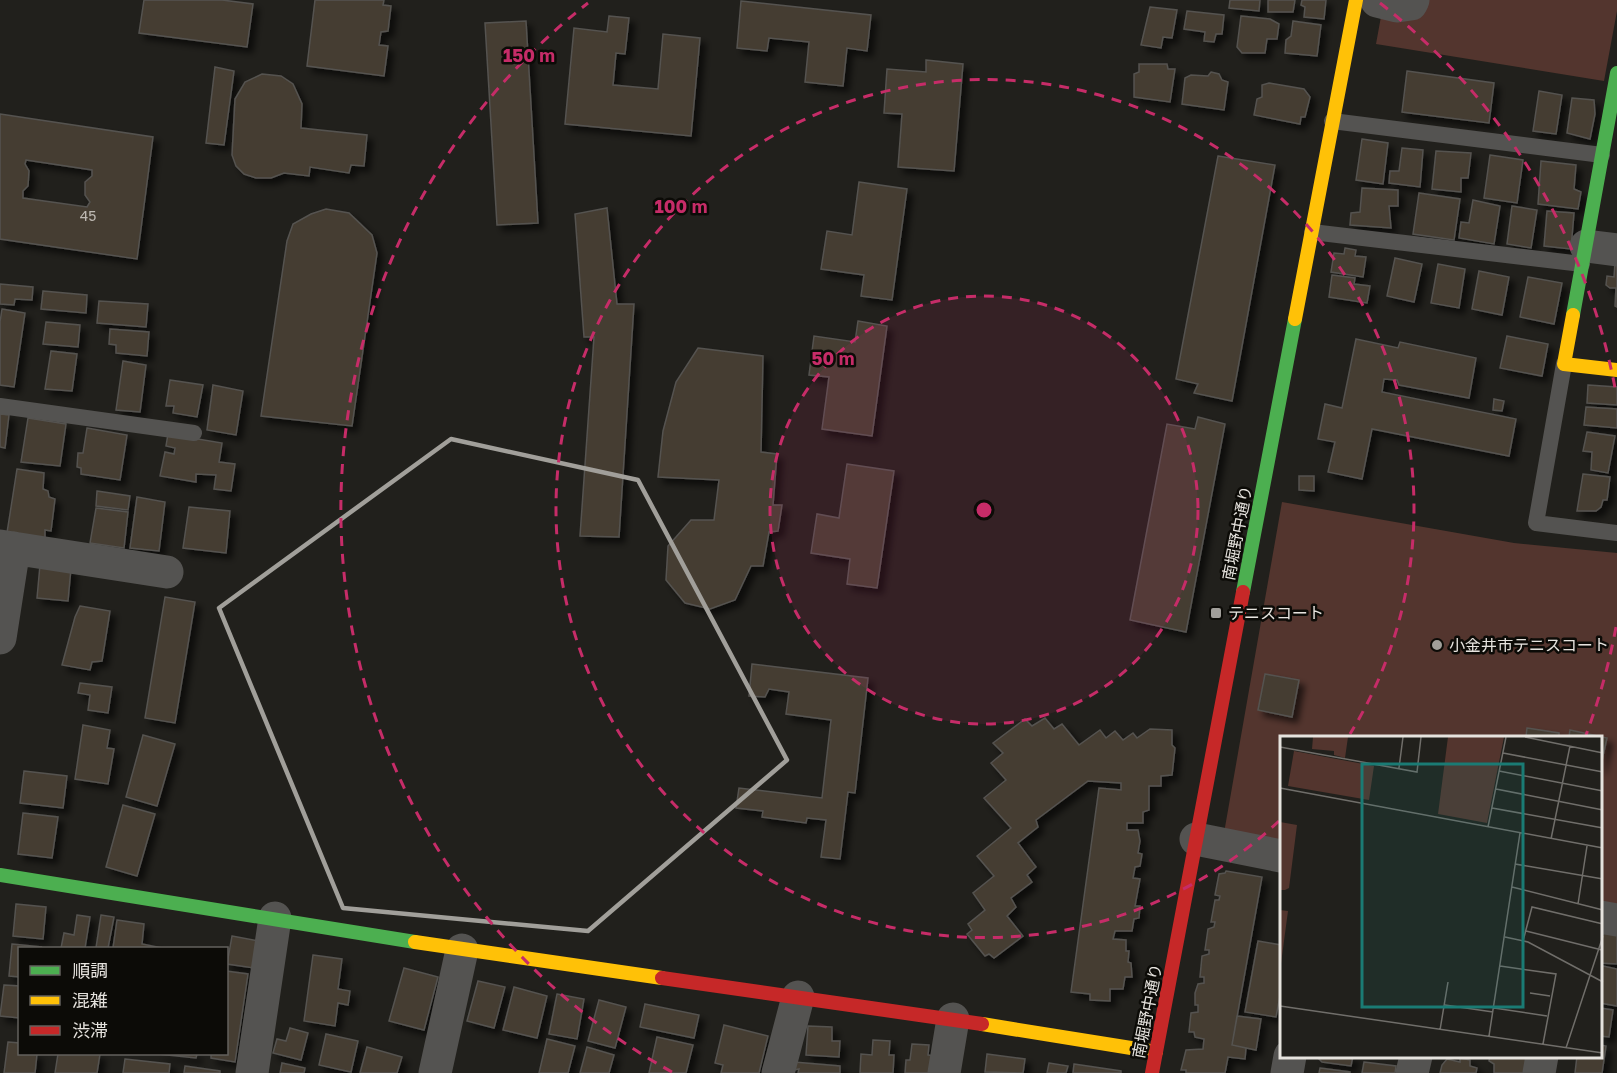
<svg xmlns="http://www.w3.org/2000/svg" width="1617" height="1073" viewBox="0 0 1617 1073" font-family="'Golos Text','Noto Sans JP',sans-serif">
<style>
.green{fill:#53352e}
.building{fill:#443c32;stroke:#555350;stroke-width:1.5;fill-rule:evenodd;filter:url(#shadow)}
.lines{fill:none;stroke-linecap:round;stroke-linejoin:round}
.lane{stroke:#545351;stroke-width:16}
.street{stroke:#545351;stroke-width:33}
.fast{stroke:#4caf50;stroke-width:14}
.slow{stroke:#ffc107;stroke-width:14}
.jam{stroke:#c62828;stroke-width:14}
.marked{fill:none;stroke:#a19f9a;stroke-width:4.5;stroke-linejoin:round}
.ring{fill:none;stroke:#c62c68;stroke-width:3;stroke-dasharray:10 8}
.poi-dot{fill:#a19f9a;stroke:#0c0b07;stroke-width:2}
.labels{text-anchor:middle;stroke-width:5;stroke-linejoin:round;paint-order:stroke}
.number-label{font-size:14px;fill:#beb9b3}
.street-label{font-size:16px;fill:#e6e3de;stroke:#0c0b07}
.poi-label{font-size:16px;fill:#e6e3de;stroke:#0c0b07;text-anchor:start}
.inset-road{fill:none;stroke:#706e6a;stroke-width:1.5}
.view{fill:#1a7b74;fill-opacity:0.15;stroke:#1a7b74;stroke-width:3}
.inset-edge{fill:none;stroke:#e6e3de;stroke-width:3}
.centre{fill:#c62c68;stroke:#0c0b07;stroke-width:3}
.ring-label{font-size:18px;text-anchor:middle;font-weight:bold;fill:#c62c68;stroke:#0c0b07;stroke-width:5;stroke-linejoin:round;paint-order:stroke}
</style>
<defs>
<filter id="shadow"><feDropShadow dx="5.5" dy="5.5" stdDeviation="3" flood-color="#0009"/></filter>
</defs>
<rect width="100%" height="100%" fill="#21201c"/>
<path class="green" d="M1384,0H1617V11L1604,81L1376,44Z
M1282,502L1514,543L1617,553V908L1601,905L1600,737H1281V844L1224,833Z"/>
<path class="building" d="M144,0H222L253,4L247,47L139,33Z
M315,0H384L383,5L391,6L388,31L381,32L379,45L388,46L384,76L307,66Z
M1230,0H1260L1259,11L1229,8Z
M1268,0H1295L1293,12H1268Z
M1302,0H1326L1324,19L1304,17L1305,7L1301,5Z
M741,1L871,15L867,51L847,48L843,86L805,82L809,42L769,38L767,51L737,48Z
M1150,7L1177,10L1172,38L1163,37L1161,48L1141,45Z
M1187,11L1224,15L1222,34H1216L1214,42L1204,41L1205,32L1184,29Z
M609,16L629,18L625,54L616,53L613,85L658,89L663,34L700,38L691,136L565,124L574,28L607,32Z
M1241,16L1270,19L1279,24L1277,39H1267L1265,53H1242L1237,47Z
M526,21L538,223L497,225L485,23Z
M1293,21L1321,25L1317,56L1285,53L1286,40L1291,36Z
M926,60L963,64L954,171L898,167L902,114L884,113L887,69L926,72Z
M1139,64H1167L1168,69H1175L1170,102L1134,97V74L1139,72Z
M215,67L234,71L224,145L206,143Z
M1407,71L1494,83L1489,123L1402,112Z
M1211,72L1219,74L1222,80L1228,82L1224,110L1182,104L1185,78L1191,75L1208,76Z
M262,74L281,76L293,84L302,104L301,128L367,135L364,166L351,165L349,173L310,167L309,176L284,173L271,178H256L244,174L236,166L232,155L235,99L245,82Z
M1269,83L1304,89L1310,97L1305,117H1301L1300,124L1254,115L1257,99L1262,97V85Z
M1539,91L1562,95L1556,134L1533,131Z
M1572,98L1594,100L1595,114L1590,139L1567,133Z
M0,114L153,137L137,259L0,239ZM26,160L92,170V176L85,182V195L90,202L87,207L23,198V191L28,186L29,171L25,164Z
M1362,139L1388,143L1383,184L1356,180Z
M1402,148L1423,150L1420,187L1389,183L1390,171H1399Z
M1436,151L1471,153L1468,178H1461V192L1432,189Z
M1490,155L1523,160L1517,203L1484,198Z
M1218,156L1275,165L1232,401L1194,393L1198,384L1176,379Z
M1541,161L1576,165L1574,189L1581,192L1578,209L1538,204Z
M859,182L907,189L892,300L861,296L864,275L821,269L827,231L852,235Z
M1362,188L1398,190V206H1389L1391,228L1350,225L1351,213L1360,212Z
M1419,193L1460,199L1454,240L1413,234Z
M1473,200L1500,206L1494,244L1459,238L1461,222L1469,223Z
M1512,206L1537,210L1531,248L1507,244Z
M607,208L617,304H634L619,537L580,536L594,337H584L575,214Z
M326,209L349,213L372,235L377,253L352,426L261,416L287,241L293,224L311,214Z
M1547,211L1574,213L1571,249L1544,246Z
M1345,248L1356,250L1355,256L1366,257L1363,277L1331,272L1334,253L1344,254Z
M1395,258L1422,264L1414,302L1387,296Z
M1615,263H1617V307L1615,306L1616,288H1610L1606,285L1607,276L1614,277Z
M1438,264L1465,269L1459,308L1431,303Z
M1479,271L1509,277L1502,315L1472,309Z
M1332,275L1355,278L1354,284L1370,286L1367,303L1329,297Z
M1528,277L1562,283L1554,324L1520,317Z
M0,284L33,287L32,300L15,299L14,305L0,304Z
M43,291L87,295L86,313L41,309Z
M99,301L148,304L146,327L97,323Z
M2,309L25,313L14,387L0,385V322Z
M858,321L887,326L872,436L822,429L829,377L809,375L814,336L855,342Z
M46,322L80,325L78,347L43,344Z
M110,329L149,332L147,356L116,353V345L109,344Z
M1507,336L1548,344L1542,376L1500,368Z
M1356,339L1398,348L1400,342L1476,358L1469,398L1399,385L1397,380L1384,379L1382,392L1516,419L1509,456L1372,429L1362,479L1328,472L1335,442L1318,439L1325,404L1342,408Z
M698,348L763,356L761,452L777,454L773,505H782L778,531L769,532L763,566H751L735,600L710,609L685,603L666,580L668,546L691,520H714L719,480L658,477L663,431L676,382Z
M51,351L77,354L72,391L45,389Z
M123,361L146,365L140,412L116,410Z
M170,380L203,385L197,417L173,413L174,406H166Z
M213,385L243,391L236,435L207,430Z
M1588,385L1617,387V405L1587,403Z
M1494,399L1504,401L1502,411L1493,410Z
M1586,407L1617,409V428L1584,425Z
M0,414L9,415L5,448L0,447Z
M1198,417L1225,424L1186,632L1130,620L1167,424L1195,429Z
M28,418L66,424L60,466L21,462Z
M87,428L127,435L120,480L81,474V468L77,467L78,453H83Z
M1587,432L1615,436L1608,473L1591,470L1592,452L1583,451Z
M168,434L222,443L219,462L235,464L231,491L214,489L216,475L196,474V482L160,476L165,452L174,454L175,448L166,446Z
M847,464L894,471L877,588L847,584L850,559L811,553L817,514L839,518Z
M17,469L44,473L43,489L48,491L49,497L55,499L51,531L45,530V539L7,533Z
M1583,474L1610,477L1607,500H1603L1601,507L1596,511H1577Z
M1299,476H1314V491L1299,490Z
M97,491L130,496L128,510L96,506Z
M137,497L165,502L159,551L130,548Z
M189,507L230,511L226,553L183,548Z
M96,508L128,512L124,548L90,543Z
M40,565L71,568L68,601L37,598Z
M165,597L195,602L175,723L145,718Z
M80,606L110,611L102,661L92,662L90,670L62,665L75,617Z
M752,664L868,678L855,793L848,792L840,859L821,857L826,820L807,818L806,823L762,817L763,811L736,808L739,788L822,798L831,720L786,714L789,692L769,689L765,697L749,696Z
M1265,674L1299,680L1292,717L1258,710Z
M80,683L112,687L108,713L88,710L90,695L78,693Z
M1045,718L1054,729L1062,724L1079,745L1100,730L1106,738L1115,731L1123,740L1133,733L1137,738L1150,729L1172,730V745L1175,748L1172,775L1161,776V786H1149V810L1143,812V823H1127V830H1138L1140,841L1138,853L1142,854L1140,866L1135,867L1133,878L1140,879L1135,906H1140L1139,918L1134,919L1132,931H1115L1113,939L1126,940V951H1129L1128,962L1131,963L1132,977H1125L1123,989H1110V1001L1090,1000V994L1071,992L1099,788L1121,790V783L1088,781L1036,820L1038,827L1018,843L1036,867L1027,875L1032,882L1011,898L1016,907L1007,916L1023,936L994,958L989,954L985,956L967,934L972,930L968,924L985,910L973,893L994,876L977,856L1011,828L984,798L1006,780L991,763L1003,753L993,743L1025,719L1032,726Z
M83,725L110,730L107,748L114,749L108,784L75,779Z
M1527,728L1559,733V737H1526Z
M1570,730L1607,738L1600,769V737H1569Z
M143,735L175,744L157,806L126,797Z
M24,771L67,776L63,808L20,803Z
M123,805L155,814L137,876L106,867Z
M23,813L58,817L52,858L18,854Z
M1226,871L1262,877L1232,1045L1246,1048L1245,1059L1228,1057L1225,1073H1186V1070H1181L1186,1050L1203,1049L1204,1039L1195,1037L1194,1032H1189L1191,1013L1198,1012V1005H1195V993L1198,984L1204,983V977H1200L1202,956L1209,954V950H1205L1208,929L1214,927L1215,922H1211L1215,900H1219L1220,896L1215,895L1219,874L1225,873Z
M16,904L46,907L43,939L13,936Z
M77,915L90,917L85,948H61L64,933L74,935Z
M101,915L114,917L108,948H96Z
M117,920L144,924L142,944L162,948H113Z
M1604,932L1617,934V964L1600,963V943Z
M232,936L259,941L254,968L227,964Z
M1258,941L1281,945V991L1276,1017L1245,1012Z
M12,944L42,947L20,948V977L9,976Z
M313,955L342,959L338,989L350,991L348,1005L338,1003L335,1026L304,1021Z
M1603,966L1617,969V1006L1600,1003V971Z
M404,968L438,977L424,1030L389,1021Z
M226,971L248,974L235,1062L211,1058V1054H226Z
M478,981L505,987L494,1028L467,1021Z
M4,985L20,986V1018L0,1016Z
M514,987L547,996L537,1038L503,1030Z
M557,994L584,999L577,1039L549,1034Z
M599,1000L626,1007L615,1048L588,1041Z
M645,1004L699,1015L694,1038L640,1027Z
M1600,1008L1613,1010L1609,1037L1600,1036Z
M1237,1016L1261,1019L1256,1050L1232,1045Z
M724,1025L768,1036L759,1073H721L723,1065L715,1063Z
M808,1026L832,1027V1041H840L839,1057L806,1055Z
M290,1028L308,1033L301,1060L273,1053L277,1039L286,1041Z
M326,1034L358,1041L351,1072L319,1065Z
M657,1037L693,1045L686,1073H649Z
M547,1039L575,1046L568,1073H539Z
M873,1040L890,1041L889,1055H894L893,1073H860L861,1054L872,1055Z
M8,1042L20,1043V1054H37L35,1073H4Z
M912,1044L929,1045L928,1055L933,1056L930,1073H905L906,1060H910Z
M1600,1045L1606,1046L1602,1073H1575L1577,1056H1600Z
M367,1047L402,1057L397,1073H360Z
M587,1047L614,1055L609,1073H580Z
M58,1054H100L97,1073H55Z
M158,1054H197L196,1058Z
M987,1054L1025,1059L1023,1073L985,1072Z
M1353,1056L1351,1066L1322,1062L1317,1057Z
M1490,1056H1529L1526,1073H1494V1064L1489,1061Z
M1460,1058L1470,1060V1066L1477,1068L1476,1073H1440L1442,1065L1447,1059L1460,1062Z
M125,1059L170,1064L169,1073H123Z
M794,1062L840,1066V1073H798L799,1069L793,1070Z
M1364,1062L1396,1066L1395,1073H1362Z
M282,1063L305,1068L304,1073H280Z
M1049,1063L1068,1066L1066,1073H1047Z
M1074,1064L1121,1071V1073H1073Z
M185,1066L220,1071V1073H184Z
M1320,1068L1350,1072V1073H1319Z"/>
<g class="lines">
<path class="lane" d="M1332,121L1602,155
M1312,232L1582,264
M1564,364L1536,523L1617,533
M0,406L194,433"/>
<path class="street" d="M1377,1L1397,6L1411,4L1413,0
M1586,246L1617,250
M0,546L167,572
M0,638L14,548
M1196,839L1281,856
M1600,917L1617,920
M252,1073L275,918
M435,1073L462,950
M778,1073L798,997
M944,1073L953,1019
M1287,1073L1290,1056
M1412,1073L1416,1056
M1539,1073L1542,1056"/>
<path class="fast" d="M1573,315L1617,73
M1243,592L1295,319
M0,875L415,942"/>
<path class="slow" d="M1573,315L1564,364L1617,370
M1295,319L1356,0
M415,942L662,978
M982,1024L1156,1052"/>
<path class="jam" d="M662,978L982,1024
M1152,1073L1243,592"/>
</g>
<path class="marked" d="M451,439L638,480L787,760L588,931L343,908L219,608Z"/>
<circle cx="984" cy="510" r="214" fill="#c62c68" fill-opacity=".12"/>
<g class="ring">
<circle cx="984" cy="510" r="214"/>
<path d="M1279 821A429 429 0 1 1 1350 734"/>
<path d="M1616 627A643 643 0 0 1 1586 735M672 1072A643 643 0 0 1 588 3M1380 3A643 643 0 0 1 1616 393"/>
</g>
<g class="poi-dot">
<rect x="1210" y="607" width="12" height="12" rx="3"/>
<circle cx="1437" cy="645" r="6"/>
</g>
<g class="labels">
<g class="number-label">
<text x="88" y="221">45</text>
</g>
<g class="street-label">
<text transform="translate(1237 533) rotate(-79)" y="6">南堀野中通り</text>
<text transform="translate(1147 1011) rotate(-79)" y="6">南堀野中通り</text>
</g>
<g class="poi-label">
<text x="1228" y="619">テニスコート</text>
<text x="1449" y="651">小金井市テニスコート</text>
</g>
</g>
<g transform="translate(1280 736)">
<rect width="322" height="322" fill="#21201c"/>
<path d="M33,1H68L65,22L54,19V15L32,13ZM168,1H224L207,87L158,78ZM14,15L94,30L89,64L8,50ZM0,86L17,89L9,152L5,154H0ZM0,174L8,175L0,235Z" fill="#53352e"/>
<path class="inset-road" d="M245,1L323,17M0,11L137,36L141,1M223,17L323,36M119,32L123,1M219,35L323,55M0,52L323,112M216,53L323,74M212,72L323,92M208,91L226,1M271,103L290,10M235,128L323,143M232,151L323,174M298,168L307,110M246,195L322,214M225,201L248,206L323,246M243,205L252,171L323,188M220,230L276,238L263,308M250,257L270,260M165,269L213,276M0,270L323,317M214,272L267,280M160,294L168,246M209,300L240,97M286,312L323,200"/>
<path class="view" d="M82,28H243V271H82Z"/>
<rect width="322" height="322" class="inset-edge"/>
</g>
<circle cx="984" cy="510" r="9" class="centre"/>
<g class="ring-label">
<text x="529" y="62">150 m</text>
<text x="681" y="213">100 m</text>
<text x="833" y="365">50 m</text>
</g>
<rect x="18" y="947" width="210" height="108" fill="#0c0b07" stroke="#63615d" stroke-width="1.5"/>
<rect x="30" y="966" width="30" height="9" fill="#4caf50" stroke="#63615d" stroke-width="1.5"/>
<text x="72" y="977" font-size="18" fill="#e6e3de">順調</text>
<rect x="30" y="996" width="30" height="9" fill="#ffc107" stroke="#63615d" stroke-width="1.5"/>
<text x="72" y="1007" font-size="18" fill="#e6e3de">混雑</text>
<rect x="30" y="1026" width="30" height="9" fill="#c62828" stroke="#63615d" stroke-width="1.5"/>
<text x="72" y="1037" font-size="18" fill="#e6e3de">渋滞</text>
</svg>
